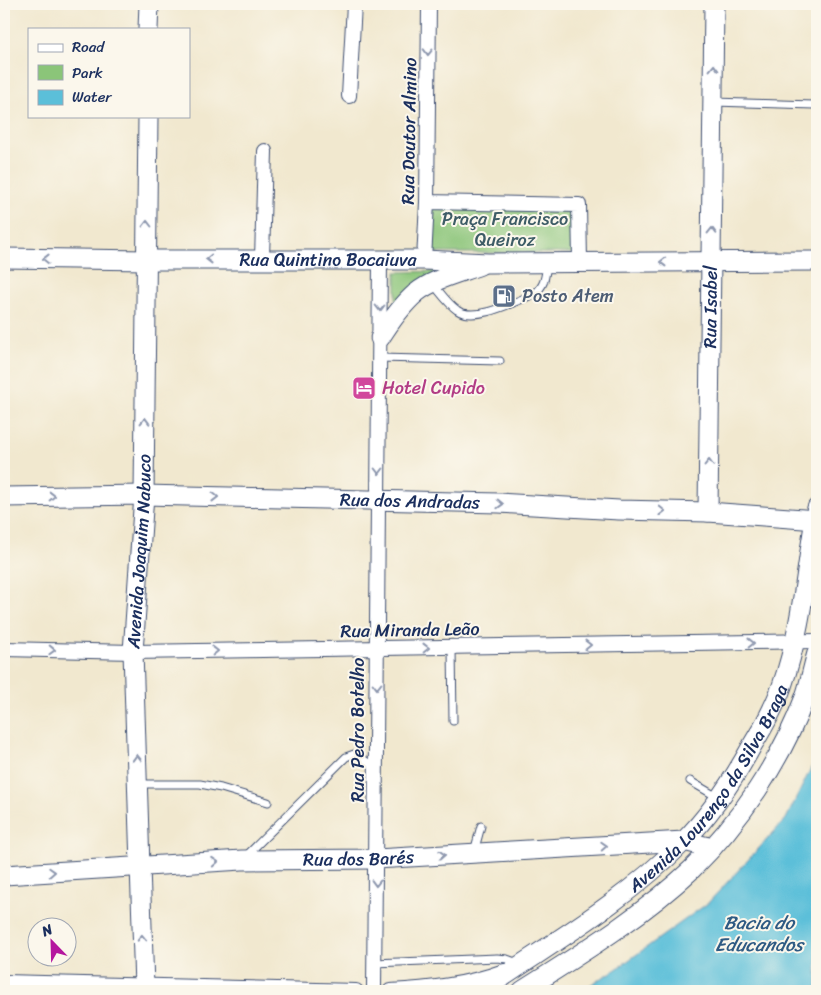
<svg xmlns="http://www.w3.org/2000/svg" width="821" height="995" viewBox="0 0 821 995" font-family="Sriracha,sans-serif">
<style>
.green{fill:#8bc579;stroke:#537a6c}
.water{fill:#5bbfd9;stroke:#3b779c}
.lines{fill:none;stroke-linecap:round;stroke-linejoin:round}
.lane-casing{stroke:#3b4b6f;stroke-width:9}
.street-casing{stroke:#3b4b6f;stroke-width:16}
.secondary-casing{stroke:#3b4b6f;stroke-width:21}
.lane{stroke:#fff;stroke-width:7}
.street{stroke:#fff;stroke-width:14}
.secondary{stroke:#fff;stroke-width:19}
.oneway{stroke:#8d97ae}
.labels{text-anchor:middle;stroke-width:4;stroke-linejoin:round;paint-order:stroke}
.street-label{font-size:18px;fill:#1b2f5e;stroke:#fbf7ec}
.park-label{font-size:18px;fill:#3d5c66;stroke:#fbf7ec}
.service-label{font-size:18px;fill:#4e5e75;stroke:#fbf7ec;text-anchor:start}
.hotel-label{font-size:18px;fill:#b23c85;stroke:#fbf7ec;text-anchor:start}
.water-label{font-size:19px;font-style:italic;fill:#2e5a83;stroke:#fbf7ec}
</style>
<rect width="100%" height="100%" fill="#fbf7ec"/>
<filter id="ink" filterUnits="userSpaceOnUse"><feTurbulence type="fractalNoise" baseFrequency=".02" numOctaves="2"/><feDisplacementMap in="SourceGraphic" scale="10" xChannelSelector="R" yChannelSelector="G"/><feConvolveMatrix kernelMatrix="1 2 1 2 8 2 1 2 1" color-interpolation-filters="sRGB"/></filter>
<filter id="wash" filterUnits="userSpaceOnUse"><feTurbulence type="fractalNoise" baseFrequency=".0096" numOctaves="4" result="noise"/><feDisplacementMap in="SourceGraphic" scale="20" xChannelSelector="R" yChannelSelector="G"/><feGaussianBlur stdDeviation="1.12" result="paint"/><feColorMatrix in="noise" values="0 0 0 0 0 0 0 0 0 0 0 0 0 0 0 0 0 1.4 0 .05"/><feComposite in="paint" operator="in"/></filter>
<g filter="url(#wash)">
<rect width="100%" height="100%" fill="#f1e8cf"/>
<path class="green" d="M432,206H579V253H432Z
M442,271L396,308V272Z"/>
<path class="water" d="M817,756V991H580L615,970L708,903L786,819Z"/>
</g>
<g filter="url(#ink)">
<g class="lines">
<g class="lane-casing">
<path id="lane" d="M714,102L814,105
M433,284C440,292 448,304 457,310C475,323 516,301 534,294C545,286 545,277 547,264
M380,358L500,361
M452,648L453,721
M690,781L719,798
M138,784H200L221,788L268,802
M474,852L481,826
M246,856L346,757L354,754L358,755L376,769
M374,963L497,958L507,959L518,963"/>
</g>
<g class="street-casing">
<path id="street" d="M349,96L354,4
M427,202L579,205L580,261
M262,259L265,151
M424,260L427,202L429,4
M4,649L133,652L817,641
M4,982L356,991
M374,991L380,259
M390,991C429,989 466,985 504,971"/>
</g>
<g class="secondary-casing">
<g id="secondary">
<path d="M148,29L149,4"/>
<path id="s1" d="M4,258L147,260H424L488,263L817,261"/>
<path d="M380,338C390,322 401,306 416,293C433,279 459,273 480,265"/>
<path id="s2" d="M4,497L144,495L499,503L619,510L708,512L817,520"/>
<path id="s3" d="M708,512L714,4"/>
<path id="s4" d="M4,875L242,860L376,859L684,841L712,848"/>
<path id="s5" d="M144,987L133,652L144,495L148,116"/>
<path id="s6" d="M482,991C550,944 624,902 683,842C711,814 734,779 753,744C764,726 775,706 782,686C802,629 806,568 817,508"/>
<path d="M522,991C580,954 641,917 691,870C740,822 781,761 805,697C810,683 813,667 817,653"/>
</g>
</g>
<use href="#lane" class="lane"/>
<use href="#street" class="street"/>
<use href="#secondary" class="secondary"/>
</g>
<defs><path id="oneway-chevron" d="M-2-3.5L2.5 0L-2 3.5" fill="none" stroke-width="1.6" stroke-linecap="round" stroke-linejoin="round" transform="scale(1.25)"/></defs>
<g class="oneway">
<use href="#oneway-chevron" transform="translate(428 52) rotate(91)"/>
<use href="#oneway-chevron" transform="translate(714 68) rotate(-89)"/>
<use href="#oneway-chevron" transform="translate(147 224) rotate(-90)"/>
<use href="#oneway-chevron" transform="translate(712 231) rotate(-89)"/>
<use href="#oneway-chevron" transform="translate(46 259) rotate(-179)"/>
<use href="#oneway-chevron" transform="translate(209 259) rotate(179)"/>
<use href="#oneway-chevron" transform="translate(663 262) rotate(-180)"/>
<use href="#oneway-chevron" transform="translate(380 308) rotate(90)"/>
<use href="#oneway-chevron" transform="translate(145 421) rotate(-89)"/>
<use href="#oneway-chevron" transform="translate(709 463) rotate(-89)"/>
<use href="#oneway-chevron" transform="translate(379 471) rotate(90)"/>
<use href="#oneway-chevron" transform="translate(52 496) rotate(-1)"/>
<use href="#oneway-chevron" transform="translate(215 497) rotate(1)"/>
<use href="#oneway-chevron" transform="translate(500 504) rotate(2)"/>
<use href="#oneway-chevron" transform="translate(662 511) rotate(1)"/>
<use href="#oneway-chevron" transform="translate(751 643) rotate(-1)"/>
<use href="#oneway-chevron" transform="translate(588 645) rotate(-1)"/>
<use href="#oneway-chevron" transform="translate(426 648) rotate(-1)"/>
<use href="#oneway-chevron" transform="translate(52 650) rotate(2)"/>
<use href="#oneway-chevron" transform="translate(215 651) rotate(-1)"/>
<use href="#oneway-chevron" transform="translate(377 686) rotate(90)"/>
<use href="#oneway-chevron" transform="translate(137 758) rotate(-92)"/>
<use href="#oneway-chevron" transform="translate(604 846) rotate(-3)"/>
<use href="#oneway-chevron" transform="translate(442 855) rotate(-3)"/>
<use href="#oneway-chevron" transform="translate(215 862) rotate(-4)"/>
<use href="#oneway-chevron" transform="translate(52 872) rotate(-3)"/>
<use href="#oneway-chevron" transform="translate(376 883) rotate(91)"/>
<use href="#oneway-chevron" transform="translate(142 938) rotate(-92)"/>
</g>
</g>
<defs>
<g id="fuel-square" transform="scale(1.25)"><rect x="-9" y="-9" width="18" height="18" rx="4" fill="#5c6f8a" stroke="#fbf7ec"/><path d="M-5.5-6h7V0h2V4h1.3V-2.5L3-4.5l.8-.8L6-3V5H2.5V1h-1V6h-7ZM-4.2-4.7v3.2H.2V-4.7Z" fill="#fff"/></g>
<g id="hotel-square" transform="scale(1.25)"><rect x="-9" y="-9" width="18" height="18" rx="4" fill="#d1479c" stroke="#fbf7ec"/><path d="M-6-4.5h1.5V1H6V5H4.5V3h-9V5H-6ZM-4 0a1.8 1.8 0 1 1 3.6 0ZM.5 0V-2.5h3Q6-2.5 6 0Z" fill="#fff"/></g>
</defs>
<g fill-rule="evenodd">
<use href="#fuel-square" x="504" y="296"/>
<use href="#hotel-square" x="364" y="388"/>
</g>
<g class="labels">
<g class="street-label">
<text transform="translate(409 131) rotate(-89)" y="6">Rua Doutor Almino</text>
<text dy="6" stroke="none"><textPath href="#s1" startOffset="324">Rua Quintino Bocaiuva</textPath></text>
<text dy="6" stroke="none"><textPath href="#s3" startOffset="205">Rua Isabel</textPath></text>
<text dy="6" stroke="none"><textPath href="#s2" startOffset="406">Rua dos Andradas</textPath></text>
<text dy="6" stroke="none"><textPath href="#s5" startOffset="436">Avenida Joaquim Nabuco</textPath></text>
<text transform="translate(410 630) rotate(-1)" y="6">Rua Miranda Leão</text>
<text transform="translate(358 730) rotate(-90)" y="6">Rua Pedro Botelho</text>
<text dy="6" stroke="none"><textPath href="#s6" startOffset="309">Avenida Lourenço da Silva Braga</textPath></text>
<text dy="6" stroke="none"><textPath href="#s4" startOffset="355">Rua dos Barés</textPath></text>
</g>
<g class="park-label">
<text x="505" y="225">Praça Francisco<tspan x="505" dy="21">Queiroz</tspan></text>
</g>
<g class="service-label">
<text x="522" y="302">Posto Atem</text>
</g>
<g class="hotel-label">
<text x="382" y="394">Hotel Cupido</text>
</g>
<g class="water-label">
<text x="759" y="929">Bacia do<tspan x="759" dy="22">Educandos</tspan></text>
</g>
</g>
<rect width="821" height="995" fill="none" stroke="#fbf7ec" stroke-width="20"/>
<rect x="28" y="28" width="162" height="90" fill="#fbf7ec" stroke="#a1a7b3"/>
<rect x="38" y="44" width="25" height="8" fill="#ffffff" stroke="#a1a7b3"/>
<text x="72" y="52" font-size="15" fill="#1b2f5e">Road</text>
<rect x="38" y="65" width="25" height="15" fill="#8bc579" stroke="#a1a7b3"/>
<text x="72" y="78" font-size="15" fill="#1b2f5e">Park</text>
<rect x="38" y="90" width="25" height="15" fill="#5bbfd9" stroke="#a1a7b3"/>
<text x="72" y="102" font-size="15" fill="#1b2f5e">Water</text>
<g transform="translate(52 942) rotate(337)"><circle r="24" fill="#fbf7ec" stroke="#a1a7b3"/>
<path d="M0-4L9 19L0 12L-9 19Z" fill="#b5179e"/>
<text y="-8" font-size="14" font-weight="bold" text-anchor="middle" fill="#1b2f5e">N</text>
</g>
</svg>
